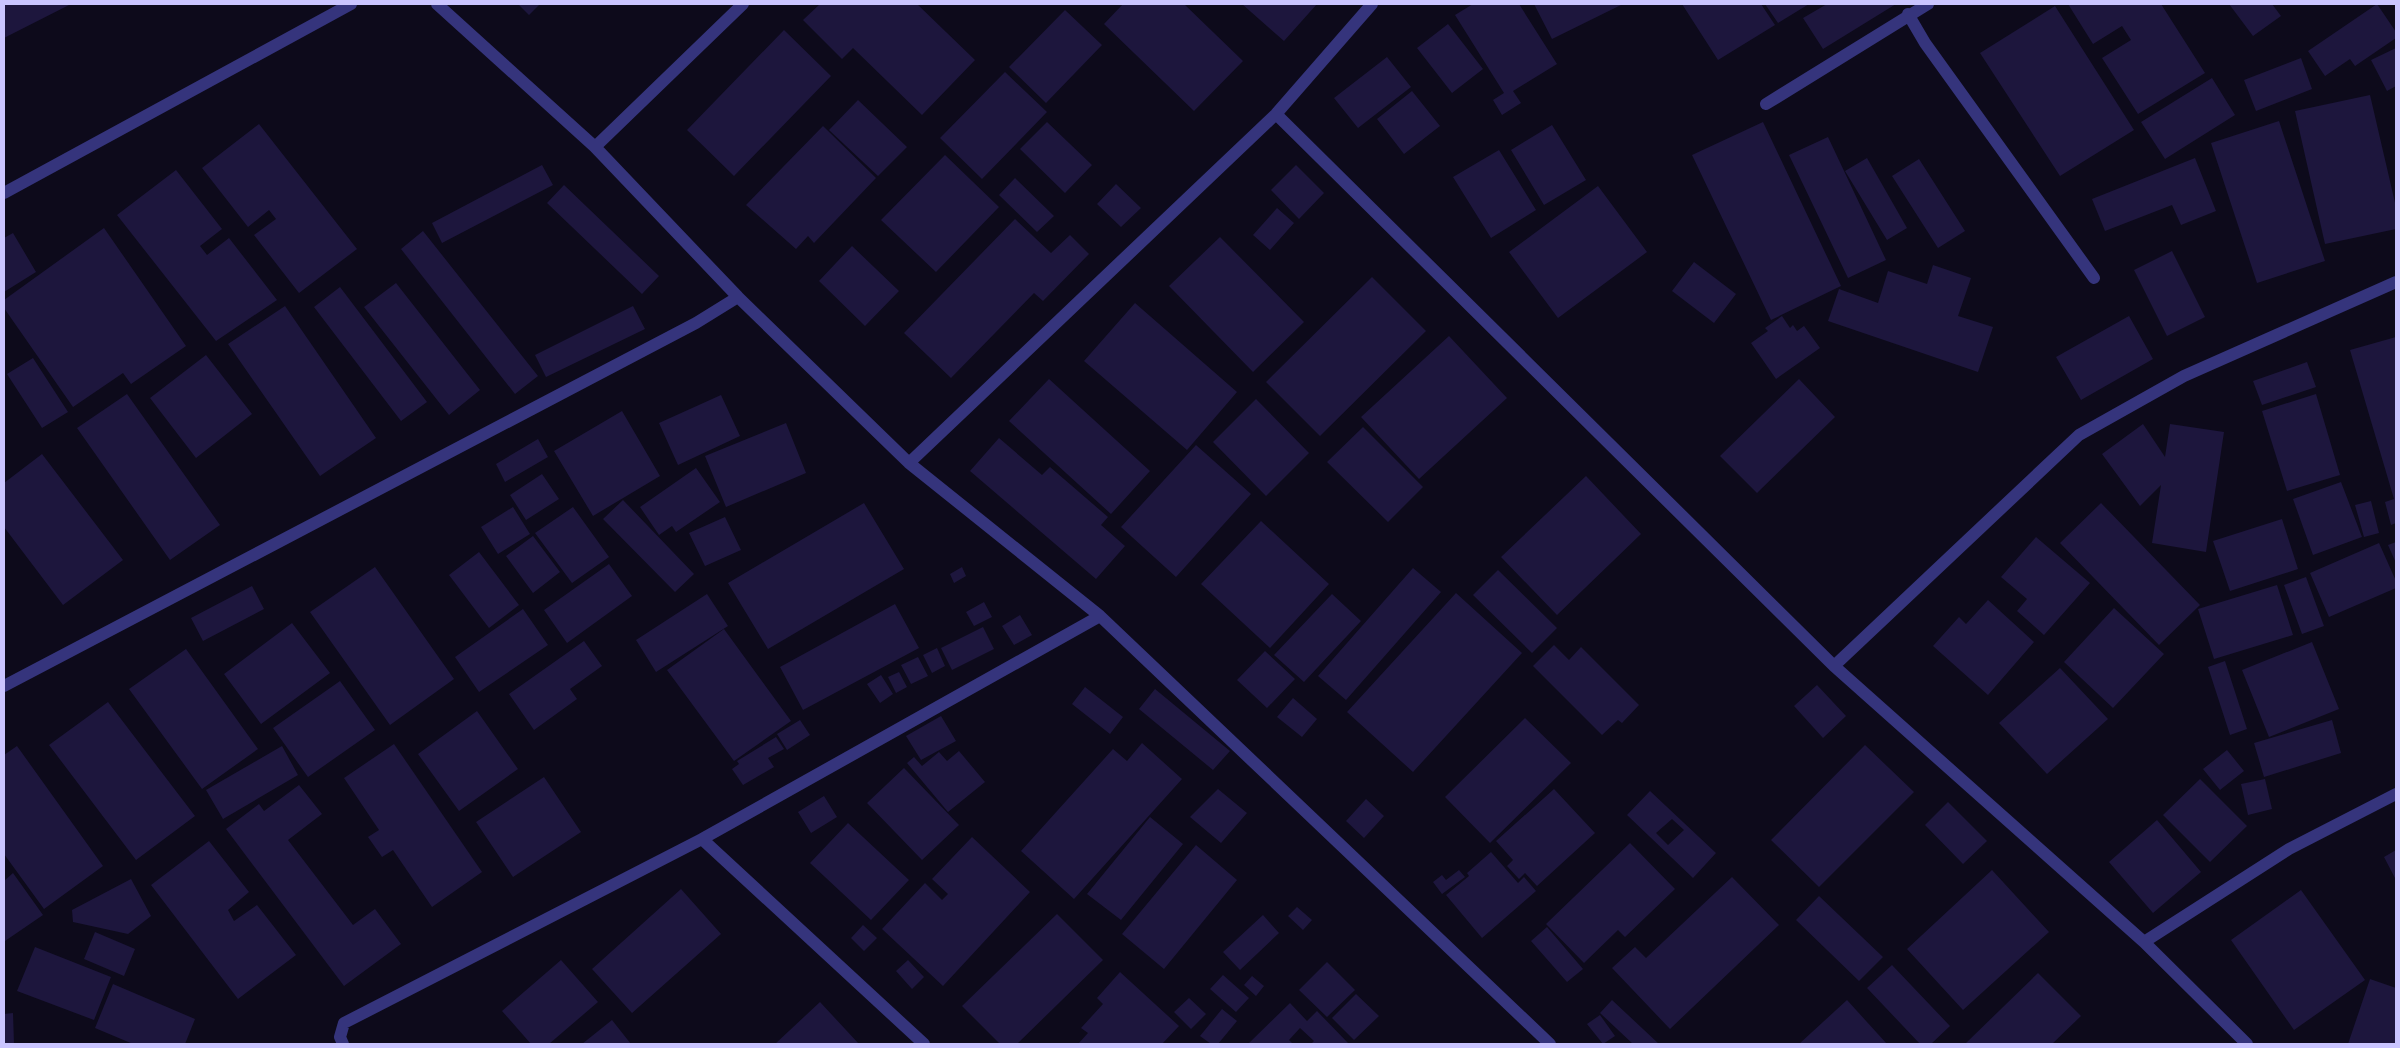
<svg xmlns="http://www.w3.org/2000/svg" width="2400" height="1048" viewBox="0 0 2400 1048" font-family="'Varela Round',sans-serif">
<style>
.building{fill:#1d163d;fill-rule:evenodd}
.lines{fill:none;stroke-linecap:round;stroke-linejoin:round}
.street{stroke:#35347c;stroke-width:12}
</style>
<rect width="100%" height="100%" fill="#0d0a1b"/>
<path class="building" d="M4,4H71L4,38Z
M518,4H540L529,15Z
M820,4H917L975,60L922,115L853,48L842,59L803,20Z
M1123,4H1184L1243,61L1194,111L1104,24Z
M1242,4H1317L1284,41Z
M1473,4H1519L1557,64L1513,91L1521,103L1502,115L1493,100L1504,93L1455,15Z
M1534,4H1623L1552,39Z
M1682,4H1761L1775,25L1718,60Z
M1765,4H1809L1778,23Z
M1827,4H1896L1823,49L1803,18Z
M2068,4H2161L2205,73L2138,114L2102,58L2131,40L2122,26L2093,44Z
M2229,4H2272L2281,16L2253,36Z
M2377,4L2396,32V38L2355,66L2350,59L2325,76L2308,51Z
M2055,6L2134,130L2060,176L1980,53Z
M1065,10L1102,45L1046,103L1009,67Z
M1448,24L1483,69L1452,93L1417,48Z
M784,30L831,76L734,176L687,130Z
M2396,48V86L2387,91L2371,60Z
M1387,57L1411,87L1358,128L1334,98Z
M2301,58L2312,89L2256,111L2244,80Z
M1005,72L1047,112L982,179L940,138Z
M2212,78L2235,115L2165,159L2141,122Z
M1412,91L1440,126L1404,154L1377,119Z
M2370,95L2396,207V229L2325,244L2295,111Z
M858,100L907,147L878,176L829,130Z
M2279,121L2325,261L2257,283L2211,143Z
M1047,122L1092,165L1065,193L1020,149Z
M1763,122L1841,286L1771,320L1692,155Z
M259,124L357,249L299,293L254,235L276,219L269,210L248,227L202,168Z
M1552,125L1586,180L1544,205L1511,150Z
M823,126L876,178L814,243L808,236L796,249L746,205Z
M1828,137L1886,260L1848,278L1789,155Z
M1499,150L1536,210L1491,238L1453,177Z
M945,155L999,207L936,272L881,220Z
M1867,158L1907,228L1887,240L1845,171Z
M2195,158L2216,211L2181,225L2172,205L2105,231L2092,199Z
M1919,159L1965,231L1938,248L1892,176Z
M542,165L553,185L442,243L432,223Z
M1296,165L1324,193L1299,219L1271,190Z
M176,170L222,229L200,246L207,255L229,238L277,300L216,341L117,215Z
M1015,178L1054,216L1037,232L999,195Z
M1116,184L1141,208L1121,227L1097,204Z
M564,185L659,276L642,294L547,203Z
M1598,186L1647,252L1558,318L1509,252Z
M1277,208L1294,223L1270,250L1253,235Z
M1015,219L1051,253L1070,235L1089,254L1043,301L1034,293L951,378L904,333Z
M104,228L186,346L131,384L123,373L73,407L4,308V300Z
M423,231L538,376L515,394L401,249Z
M13,233L36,272L4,292V238Z
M1220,237L1304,322L1253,372L1169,286Z
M852,246L899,291L865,326L819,281Z
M2172,251L2205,317L2167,336L2134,270Z
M1694,262L1736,294L1714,323L1672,291Z
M1933,265L1971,278L1958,316L1993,327L1978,372L1828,321L1839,289L1878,303L1888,271L1927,284Z
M1372,277L1426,331L1320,436L1266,382Z
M396,283L480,390L449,415L364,307Z
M340,287L427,402L401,421L314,307Z
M1135,303L1237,392L1187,450L1084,361Z
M285,306L376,438L320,476L228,344Z
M633,306L645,329L546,377L535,355Z
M1782,316L1790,328L1793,325L1797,331L1804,326L1820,348L1776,379L1751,343L1768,331L1765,328Z
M2129,316L2153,359L2081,400L2056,357Z
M1449,336L1507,398L1419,479L1361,417Z
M2396,337V523L2391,525L2385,502L2394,499L2350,350Z
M206,355L252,414L196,458L150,398Z
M33,358L68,412L42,428L7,374Z
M2307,362L2316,387L2262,405L2253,381Z
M1049,379L1150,471L1111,514L1009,421Z
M1799,379L1835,417L1757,493L1720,456Z
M127,394L220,525L170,560L77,428Z
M2316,394L2340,475L2287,491L2262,411Z
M721,395L740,436L678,465L659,423Z
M1256,399L1309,453L1266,496L1213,442Z
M622,411L660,476L593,516L554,451Z
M786,423L806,473L726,507L705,456Z
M2143,424L2165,457L2170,424L2224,432L2206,552L2152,543L2161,485L2140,506L2102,454Z
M1363,427L1423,487L1388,522L1327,462Z
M999,438L1042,475L1050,467L1108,517L1101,525L1125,546L1096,579L970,471Z
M538,439L548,457L505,482L496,464Z
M1196,445L1251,494L1176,577L1121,527Z
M42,454L123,560L63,605L4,527V483Z
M696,468L720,502L676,532L672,526L659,535L640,507Z
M542,474L559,499L526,520L510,495Z
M1586,476L1641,534L1557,615L1501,557Z
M2341,482L2362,537L2313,555L2293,499Z
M623,500L694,574L675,592L603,519Z
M2371,501L2379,533L2364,537L2355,505Z
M864,503L904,569L768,649L728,583Z
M2101,503L2200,605L2159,645L2060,543Z
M513,507L530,534L498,554L481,527Z
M573,507L609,557L572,583L535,533Z
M725,517L741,550L705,566L689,533Z
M2282,519L2298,569L2230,591L2213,541Z
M1261,521L1329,584L1270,648L1201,584Z
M533,536L560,572L533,593L506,556Z
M2036,537L2090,583L2044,635L2017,611L2027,599L2001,577Z
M2396,542V563L2388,545Z
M2379,543L2396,581V588L2329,617L2310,573Z
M479,552L519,605L489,628L449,575Z
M609,564L632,596L567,643L544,610Z
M375,567L454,679L390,725L310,612Z
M962,567L966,576L954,583L950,574Z
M1413,568L1441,592L1346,700L1318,676Z
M1498,570L1557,628L1532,653L1473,595Z
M2306,577L2324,626L2302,634L2284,585Z
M2277,585L2293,635L2214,659L2198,609Z
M252,586L264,609L203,641L191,618Z
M1456,593L1522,653L1413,772L1347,712Z
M707,594L728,626L656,672L636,640Z
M1332,594L1361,621L1304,682L1274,655Z
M1988,600L2034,642L1988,695L1933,646L1959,617L1966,624Z
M984,602L992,617L974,626L966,612Z
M895,604L919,648L803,710L780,667Z
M2114,608L2164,654L2113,708L2064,662Z
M523,609L548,645L479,692L455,657Z
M1020,615L1032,635L1014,645L1002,626Z
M292,623L330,673L261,724L224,674Z
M983,627L994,649L952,670L941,648Z
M724,629L791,721L734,761L667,670Z
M584,641L602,666L570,689L577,699L534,730L509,694Z
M2312,642L2339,709L2269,737L2242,670Z
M1554,645L1569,660L1581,647L1639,705L1622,723L1618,720L1602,735L1533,666Z
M937,648L945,666L932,673L923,655Z
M186,649L258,749L202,789L129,689Z
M1265,651L1295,679L1267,708L1237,680Z
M918,657L928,676L911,684L901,665Z
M2225,661L2247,729L2230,735L2208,667Z
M2060,668L2108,719L2047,774L1999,723Z
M899,672L907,687L896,693L888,677Z
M881,675L893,694L880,703L867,684Z
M340,681L375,730L308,777L273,728Z
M1817,685L1846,716L1823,738L1794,706Z
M1085,687L1123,717L1110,734L1072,704Z
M1155,689L1230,751L1213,770L1139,709Z
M1293,698L1317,719L1302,737L1277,717Z
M108,702L195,816L136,860L49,745Z
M477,711L518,769L459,811L418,754Z
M941,716L956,741L921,760L906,736Z
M1525,718L1571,763L1490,843L1445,797Z
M800,720L810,735L787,750L777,734Z
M2332,720L2341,753L2264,777L2254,743Z
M776,737L784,749L768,758L774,767L743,785L732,769L739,764L737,761Z
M1142,743L1182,779L1074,899L1021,851L1113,749L1127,761Z
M394,744L482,872L432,907L393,850L382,857L368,837L379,830L344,778Z
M1865,745L1914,792L1819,887L1771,840Z
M17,746L103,866L44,909L4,854V755Z
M282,746L298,775L223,819L206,790Z
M2227,750L2244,771L2220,790L2203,769Z
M959,751L985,782L948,812L907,763L914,757L922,766L939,752L947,761Z
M904,768L959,825L922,860L867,803Z
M544,777L581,832L513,877L476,822Z
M2200,779L2247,826L2210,862L2163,815Z
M2265,779L2272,809L2248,815L2241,784Z
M299,785L322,814L288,840L353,925L375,909L401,944L344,986L226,829L259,804L264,811Z
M1218,789L1247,813L1221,843L1190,817Z
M1554,789L1595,833L1537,886L1525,873L1519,879L1507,866L1513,860L1496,841Z
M1650,791L1716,853L1693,878L1627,815ZM1672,819L1684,830L1668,845L1656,833Z
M824,796L837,817L811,833L798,812Z
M1366,799L1384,816L1364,838L1346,821Z
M1948,802L1987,841L1963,864L1925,825Z
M1150,817L1183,844L1121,920L1087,894Z
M2157,820L2201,872L2153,913L2109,862Z
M848,823L909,880L871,920L810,863Z
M972,837L1030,892L943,986L882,929L925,883L942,900L948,894L932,879Z
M209,841L249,892L228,910L234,921L257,905L296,955L238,999L151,885Z
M1630,843L1675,889L1625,937L1618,930L1584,963L1546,924Z
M1196,845L1237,880L1164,969L1122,934Z
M2396,850V880L2384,857Z
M1491,852L1518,883L1524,877L1536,891L1482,938L1446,895L1469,876L1467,873Z
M1459,870L1465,877L1442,894L1433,882L1442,875L1446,880Z
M1992,870L2049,932L1963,1010L1907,949Z
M13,873L43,915L5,941L4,881Z
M1732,877L1779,925L1670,1029L1612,968L1635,947L1646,958Z
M131,879L151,916L128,934L73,922L72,910Z
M681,889L721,934L632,1013L592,969Z
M2301,890L2365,980L2294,1030L2231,940Z
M1819,896L1883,957L1859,981L1796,920Z
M1297,907L1312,920L1303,930L1288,916Z
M1057,914L1103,960L1017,1044H1000L962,1006Z
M1263,915L1279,933L1240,970L1223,952Z
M863,925L877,938L864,951L851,938Z
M1547,927L1583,969L1567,982L1531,941Z
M95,932L135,949L124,976L84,959Z
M35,947L111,977L94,1020L17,991Z
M561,960L598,1002L549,1044H531L502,1011Z
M908,960L924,977L912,989L896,971Z
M1327,962L1355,990L1327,1017L1299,990Z
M1892,965L1950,1026L1931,1044H1920L1867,988Z
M1120,972L1179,1026L1162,1044H1078L1088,1033L1081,1028L1103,1004L1097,998Z
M2038,973L2081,1016L2052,1044H1965Z
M1223,975L1249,998L1236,1012L1210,989Z
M1252,976L1264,986L1256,996L1244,985Z
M2370,979L2396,988V1044H2348Z
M113,984L195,1019L185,1044H133L95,1028Z
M1356,994L1379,1016L1354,1040L1332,1018Z
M1189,998L1206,1014L1191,1029L1174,1012Z
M1612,1000L1659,1044H1633L1600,1013Z
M1847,1000L1887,1044H1799Z
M820,1002L859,1044H775Z
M1290,1003L1307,1021L1317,1011L1349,1044H1311L1314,1041L1300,1028L1289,1040L1293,1044H1248Z
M1222,1009L1237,1021L1218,1044H1211L1200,1036Z
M13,1013L14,1044H4V1014Z
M1600,1015L1615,1036L1603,1044L1587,1024Z
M612,1020L631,1044H582Z"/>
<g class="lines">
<path class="street" d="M437,4L595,147L738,297L909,463L1100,616L1550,1044
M1908,14L1925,43L2094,278
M1766,104L1928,4
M1276,114L1834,666L2144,942L2247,1044
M595,147L743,4
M4,193L351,4
M909,463L1276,114L1372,4
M1834,666L2079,435L2184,376L2396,282
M4,686L696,323L738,297
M702,839L924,1044
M2144,942L2289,849L2396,794
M343,1044L340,1037L344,1023L702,839L1100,616"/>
</g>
<rect width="2400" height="1048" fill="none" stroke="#cac5ff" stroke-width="10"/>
</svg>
